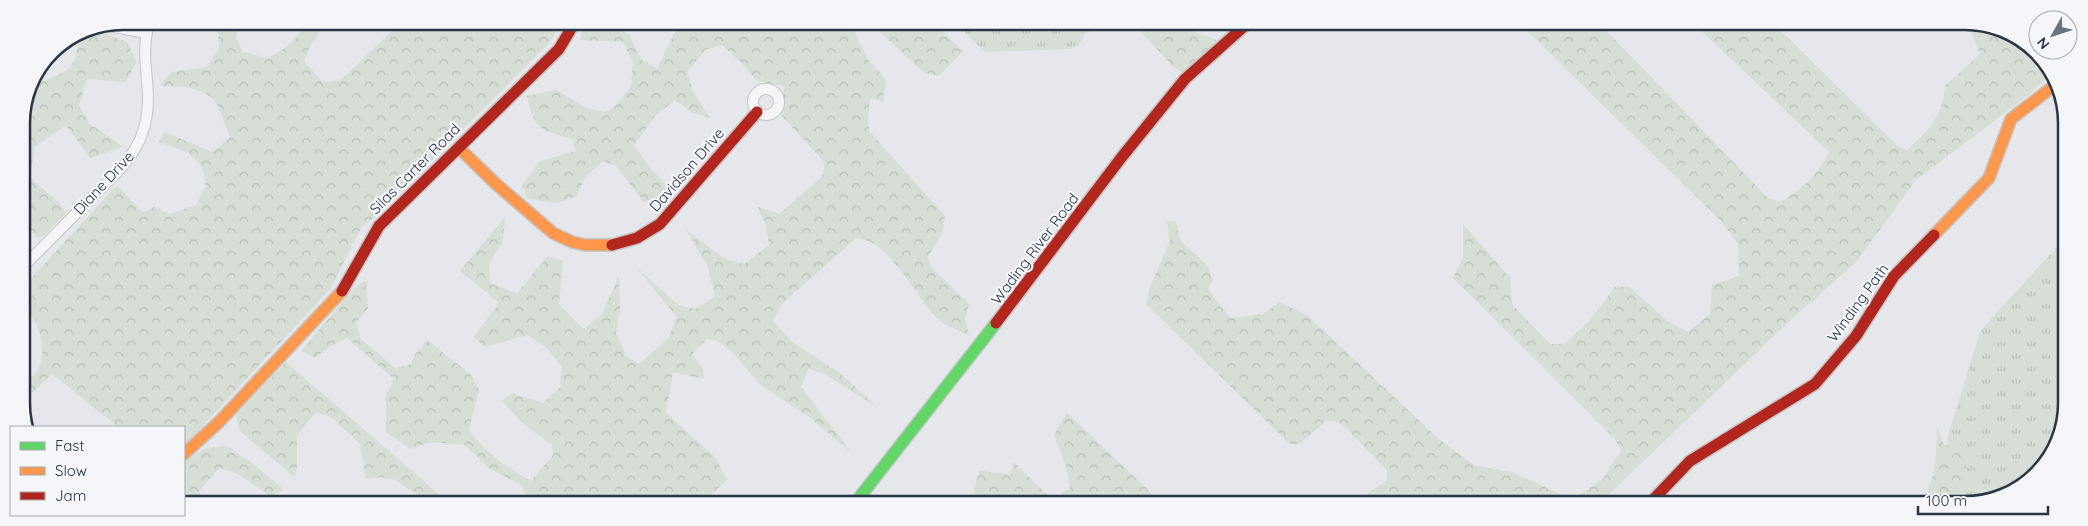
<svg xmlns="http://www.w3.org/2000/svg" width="2088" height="526" viewBox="0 0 2088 526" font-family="Quicksand,sans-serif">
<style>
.grass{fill:url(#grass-tufts)}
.forest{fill:url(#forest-crowns)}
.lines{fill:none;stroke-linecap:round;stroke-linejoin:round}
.street-casing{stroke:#c3c5c8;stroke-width:12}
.fast-casing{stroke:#c3c5c8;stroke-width:14}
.slow-casing{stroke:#c3c5c8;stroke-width:14}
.jam-casing{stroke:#c3c5c8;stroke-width:14}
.street{stroke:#f5f5f7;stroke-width:10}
.fast{stroke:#63d668;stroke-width:11}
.slow{stroke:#ff974d;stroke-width:11}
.jam{stroke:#b3261e;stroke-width:11}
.labels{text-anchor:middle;stroke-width:4.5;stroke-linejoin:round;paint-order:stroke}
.street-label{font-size:15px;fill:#2a3546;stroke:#f4f6f9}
.rim{fill:none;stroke:#2a3546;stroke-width:2.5}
</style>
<defs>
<pattern id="grass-tufts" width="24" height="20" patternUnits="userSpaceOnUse" patternTransform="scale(1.25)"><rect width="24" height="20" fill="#d6ded5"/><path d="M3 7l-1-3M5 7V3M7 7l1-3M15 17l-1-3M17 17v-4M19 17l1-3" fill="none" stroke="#b8bfb8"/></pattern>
<pattern id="forest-crowns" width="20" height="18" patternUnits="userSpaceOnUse" patternTransform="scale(1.25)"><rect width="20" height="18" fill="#d6ded5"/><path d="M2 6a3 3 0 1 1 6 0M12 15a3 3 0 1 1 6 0" fill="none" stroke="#b8bfb8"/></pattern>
</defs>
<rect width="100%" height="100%" fill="#e5e7ea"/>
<path class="grass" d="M955,22H1068L1085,34L1078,46L1071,49L985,52Z
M2056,248L2065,250V423L2032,480L1971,505H1944L1947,502L1948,435L1981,330Z"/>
<path class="forest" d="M234,21H241L236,38L243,52L268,58L288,46L311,21H329L311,44L304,61L322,82L341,80L396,27L397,22H562L550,42L375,217L362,226L331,288L184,446V427H118L52,374L23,401V380C54,374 42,319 23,306L22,288L117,185L143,213L154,207L170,214L196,205L206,186L202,166L187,152L159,142L164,132L213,152L230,137C226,128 223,120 220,111C211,86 182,86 159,86L172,72L207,67L219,49L218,31Z
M584,22H609L629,35L642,60L657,69L675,32L671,22H860L854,30L868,60L880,72L886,82L883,102L870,98L868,116L869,131L945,216L943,232L928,257L930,266L969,304L965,318L969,335C959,330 945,326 938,319C917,300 887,235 855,239L782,304L773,321L792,342L840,373L878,408L826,375L808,368L801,387L851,452L810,418L758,383L736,356L717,340L707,339L692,354L703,369L704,379L673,372L666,413L716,458L727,480L704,501L688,503L671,493L657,503H521L526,497L523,486L490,469L465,445L431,442L410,449L386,432V396L394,379L347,338L330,346L315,358L301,351L354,288L366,280L368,308L356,323L361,339L395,368L411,364L416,353L427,340L470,374L479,389L469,430C486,453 506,467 531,481L553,455L552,445L525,425L502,401L512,393L543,403L560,387L562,367L546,347L527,335L485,347L474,337L499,303L460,271L505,217L503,241L489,264L490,283L517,293L548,256L563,261L559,304L583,329L602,314L619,276L620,310L616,333L626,356L639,364L668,339L677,317L636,267L678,305L695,309L715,296L707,265L686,230L725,259L744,264L769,245L766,225L758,207L779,214L822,177L825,163L782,116L784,86L757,81L741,62L722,45L705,50L687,72L693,92L710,118L691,112L675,100L655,116L634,145L649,167L675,194L644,202L616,166L603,161L585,177L577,196L556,203L528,199L522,185L540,161L576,151L572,139C540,129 535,132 527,96L556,90L589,109L606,112L616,105L631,87L633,62L623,42L580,40Z
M869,22H933L963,51L939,76L924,73Z
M1068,22H1106L1085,34Z
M1133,22H1179L1185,28L1219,41L1185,73L1174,68Z
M1514,23H1599L1768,198L1780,202C1803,189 1817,176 1829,152L1693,23H1773L1899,147L1907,150C1930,129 1942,119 1945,86L1980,54L1971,31L1987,24L2037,51L2050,75L2026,97L1916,180L1856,262L1781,329L1599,504H1353L1387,480V470L1342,424L1327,420L1299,444H1290L1146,304L1150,287L1170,241L1167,221L1176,222L1180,240L1207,265L1213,280L1208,289L1230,318L1263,314L1279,302L1307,315L1441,441L1474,465L1511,472L1572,499L1602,480L1621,450L1614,438L1453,278L1463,258V224L1510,278L1512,304L1550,344H1565L1592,318L1615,287H1630L1667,321L1688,332L1710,314L1712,285L1739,276L1738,244L1720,220L1525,29L1516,27Z
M89,28L127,42L137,62L125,82L87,79L79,106L90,124L123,147L90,158L66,125L35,147L30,177L59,203L66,213L45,235L37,238L22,221L21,120L25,117V105L31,79L39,82C73,70 76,69 79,32Z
M286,362L449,503H428L396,480L381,477L366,479L360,444L331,417L316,412L297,435V466L295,478L240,431L236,415Z
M1067,413L1163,504H1071L1061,493L1070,488L1066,466L1054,435Z
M1937,426L1944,445L1970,447L1963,479L1948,505L1921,504C1937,475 1936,459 1937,426Z
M2054,441L2032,480L2016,486Z
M227,446L256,466L284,490L270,496L238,474L219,468L199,491L204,503H184V463L205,448Z
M1014,462L1056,504H981L973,494L979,471L1010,474Z"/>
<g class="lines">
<g class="street-casing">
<path id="street" d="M104,25L146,33
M753 102a13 13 0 1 1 26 0a13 13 0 1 1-26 0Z
M22,268C43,247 64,226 84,205C109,180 140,156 146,120C153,85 138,57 150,21"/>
</g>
<g class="fast-casing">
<path id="fast" d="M855,503L996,323"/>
</g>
<g class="slow-casing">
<path id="slow" d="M459,148L495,183L553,233L572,242L585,245H612
M1934,235L1989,178L2011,119L2055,85
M184,454L219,422L342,291"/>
</g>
<g class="jam-casing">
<path id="jam" d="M612,245L637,238L660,224L757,112
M342,291L379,226L559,49L575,22
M996,323L1121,158L1185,79L1249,22
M1649,504L1690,461L1815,384L1856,336L1894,276L1934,235"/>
</g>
<use href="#street" class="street"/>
<use href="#fast" class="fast"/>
<use href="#slow" class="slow"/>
<use href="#jam" class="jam"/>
</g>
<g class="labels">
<g class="street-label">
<text transform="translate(415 169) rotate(-45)" y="5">Silas Carter Road</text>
<text transform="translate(687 170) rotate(-49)" y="5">Davidson Drive</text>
<text transform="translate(104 183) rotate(-47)" y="5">Diane Drive</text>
<text transform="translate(1035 249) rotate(-53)" y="5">Wading River Road</text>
<text transform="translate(1858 303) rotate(-54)" y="5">Winding Path</text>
</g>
</g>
<path d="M0 0H2088V526H0ZM123 30H1965A93 93 0 0 1 2058 123V403A93 93 0 0 1 1965 496H123A93 93 0 0 1 30 403V123A93 93 0 0 1 123 30Z" fill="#f4f6f9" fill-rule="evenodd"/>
<path class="rim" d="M123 30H1965A93 93 0 0 1 2058 123V403A93 93 0 0 1 1965 496H123A93 93 0 0 1 30 403V123A93 93 0 0 1 123 30Z"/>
<rect x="10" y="426" width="175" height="90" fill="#f4f6f9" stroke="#a3a9b1"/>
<rect x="20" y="442" width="25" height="8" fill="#63d668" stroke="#a3a9b1"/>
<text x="55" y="451" font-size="15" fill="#2a3546">Fast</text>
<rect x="20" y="467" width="25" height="8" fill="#ff974d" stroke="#a3a9b1"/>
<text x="55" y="476" font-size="15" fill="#2a3546">Slow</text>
<rect x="20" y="492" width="25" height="8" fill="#b3261e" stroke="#a3a9b1"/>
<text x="55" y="501" font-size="15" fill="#2a3546">Jam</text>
<g transform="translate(2053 35) rotate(230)"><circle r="24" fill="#f4f6f9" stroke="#a3a9b1"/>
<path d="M0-4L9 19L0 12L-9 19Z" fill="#6b737f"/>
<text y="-8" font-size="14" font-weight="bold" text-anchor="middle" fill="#2a3546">N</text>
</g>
<path d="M1918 506v8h130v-8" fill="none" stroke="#2a3546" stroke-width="2.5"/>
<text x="1926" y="506" font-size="15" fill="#2a3546" stroke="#f4f6f9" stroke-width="4" paint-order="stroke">100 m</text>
</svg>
